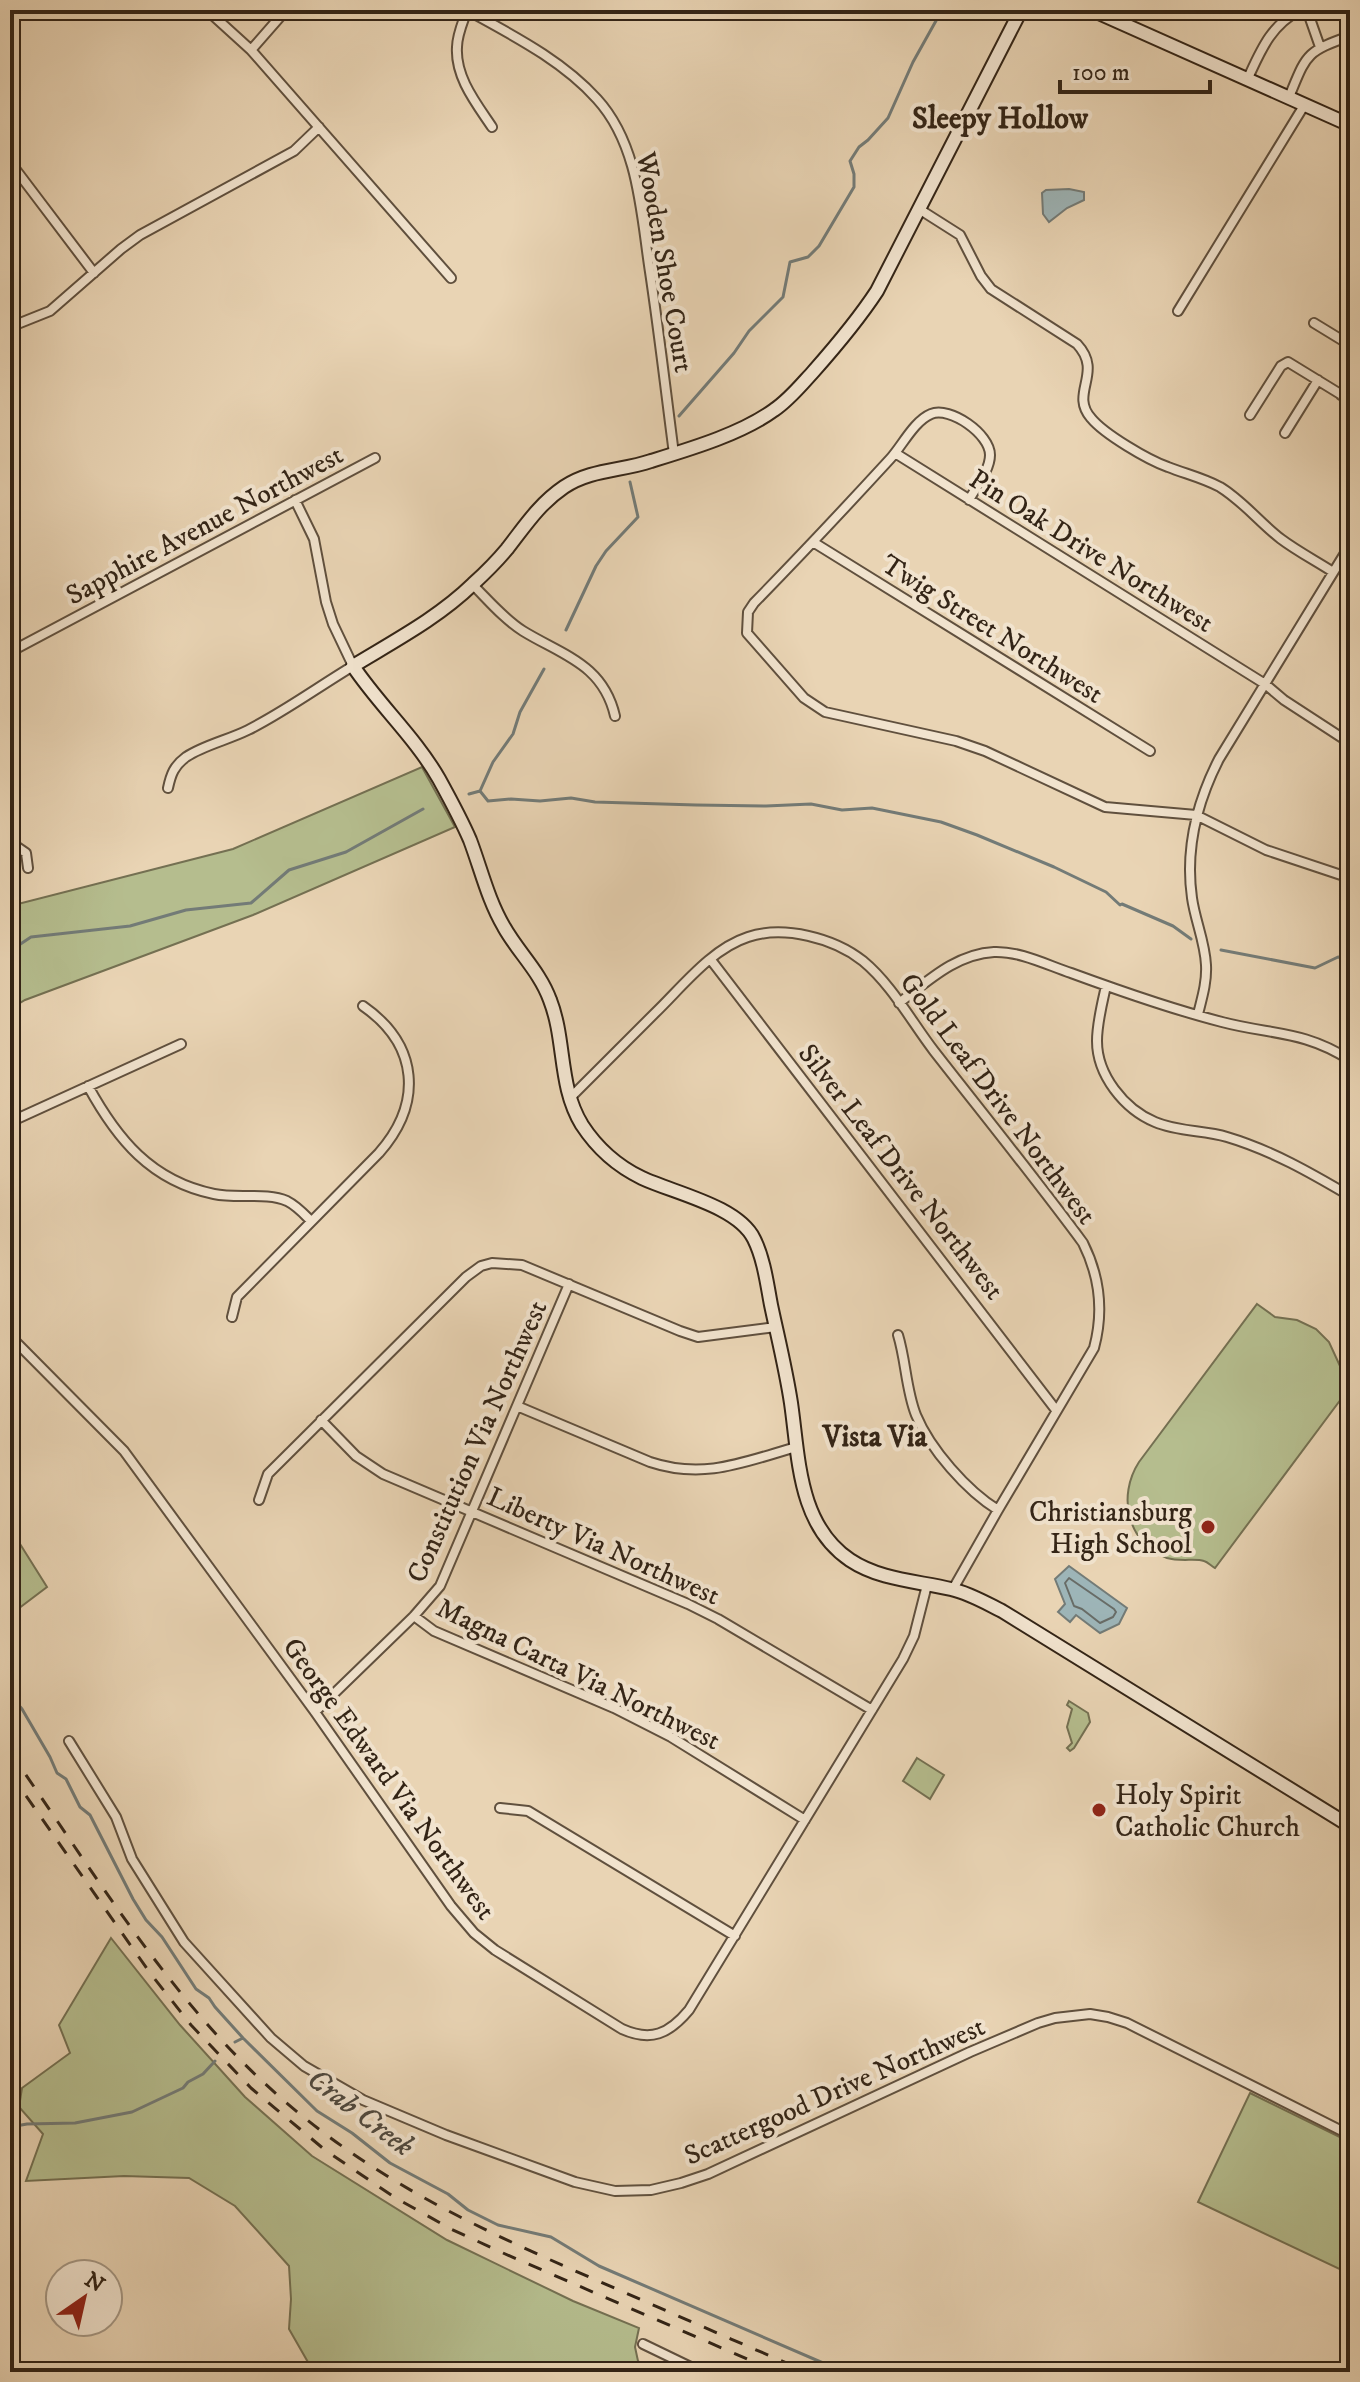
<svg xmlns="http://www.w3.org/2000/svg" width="1360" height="2382" viewBox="0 0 1360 2382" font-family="'IM FELL DW Pica',serif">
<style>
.green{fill:#b5bd8e;stroke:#747052;stroke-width:2}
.water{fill:#9db5b8;stroke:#737b77;stroke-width:2}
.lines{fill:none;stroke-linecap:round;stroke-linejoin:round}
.shore{stroke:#686c67;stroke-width:2}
.stream{stroke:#737b77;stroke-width:3}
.street-casing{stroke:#60503e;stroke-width:12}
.secondary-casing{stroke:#332416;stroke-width:16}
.street{stroke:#f1e3ce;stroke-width:8}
.secondary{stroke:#f1e3ce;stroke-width:12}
.rail{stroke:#332416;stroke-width:3;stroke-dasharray:14 14;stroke-linecap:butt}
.poi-dot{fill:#8f2418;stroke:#f1e3ce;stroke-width:3}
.labels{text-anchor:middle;stroke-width:8;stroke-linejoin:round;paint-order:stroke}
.street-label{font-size:28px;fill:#332416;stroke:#f1e3ce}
.poi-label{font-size:28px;fill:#332416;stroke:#f1e3ce;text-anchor:end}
.neighbourhood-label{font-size:30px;font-weight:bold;fill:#332416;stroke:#f1e3ce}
.water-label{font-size:30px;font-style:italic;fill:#4e483e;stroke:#f1e3ce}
</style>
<rect width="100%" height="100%" fill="#e9d4b4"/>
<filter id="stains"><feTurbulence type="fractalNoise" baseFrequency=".0025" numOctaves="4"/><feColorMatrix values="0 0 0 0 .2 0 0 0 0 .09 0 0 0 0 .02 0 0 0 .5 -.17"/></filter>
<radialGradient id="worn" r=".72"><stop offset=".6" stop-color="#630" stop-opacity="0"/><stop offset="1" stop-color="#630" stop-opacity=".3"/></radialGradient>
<path class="green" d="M422,767L455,827L253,915L25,1000L10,1009V906L233,849Z
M1257,1304L1275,1317L1297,1320L1316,1329L1329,1342L1340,1366L1350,1373V1387L1215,1568C1211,1566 1208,1562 1204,1561C1196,1558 1180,1562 1167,1558C1127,1543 1117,1496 1139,1462Z
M10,1528L47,1587L10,1615Z
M1069,1701L1088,1713L1090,1722L1074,1748L1070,1751L1067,1748L1072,1743L1067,1727L1072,1709L1067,1705Z
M917,1758L944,1775L930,1799L903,1781Z
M111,1938L180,2025L245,2097L312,2156L447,2240L573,2301L639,2328L635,2347L638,2361L646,2368L659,2363L681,2372H307L309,2364L289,2329L291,2299L289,2266L235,2206L189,2178L124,2176L26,2181L43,2134L19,2107L22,2088L70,2053L59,2025Z
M1250,2093L1350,2142V2274L1198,2202Z"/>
<path class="water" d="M1069,189L1084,192V200L1067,208L1049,222L1043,214L1042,193L1046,190Z
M1069,1566L1127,1608L1119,1624L1100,1633L1076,1615L1070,1622L1058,1612L1065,1604L1055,1579Z"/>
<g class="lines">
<path class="shore" d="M1069,1578L1114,1609L1116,1612L1113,1617L1100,1623L1082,1609L1074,1606L1065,1583Z"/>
<path class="stream" d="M679,416L734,353L749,331L783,297L790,262L808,257L819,246L854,187V174L850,161L859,147L868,140L888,118L913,62L942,10
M566,630L596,566L606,551L638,517L630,482
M480,791L488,801L511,799L540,801L571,798L595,802L696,805L766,806L811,804L842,810L872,808L941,822L977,835L1054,867L1106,892L1120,905L1122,904L1173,926L1191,939
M480,791L493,762L513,734L520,712L544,669
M469,794L480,791
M1221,950L1315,968L1338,957L1350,960
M10,951L31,937L130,926L186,910L251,903L289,870L346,852L423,809
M10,1695L22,1709L50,1757L57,1773L66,1779L80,1807L90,1815L133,1899L146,1920L162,1937L196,1989L209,1998L215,2007L243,2038L317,2111L352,2133L390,2163L448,2194L468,2210L498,2225L551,2237L599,2266L844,2372
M235,2042L243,2038
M10,2127L27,2124L75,2123L132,2112L183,2088L188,2082L203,2074L215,2061"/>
<g class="street-casing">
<path id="street" d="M207,10L251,50L451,278
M1307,10L1320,47
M251,50L286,10
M1248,78C1261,50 1271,25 1300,10
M1289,97C1307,54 1305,52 1350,36
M492,127C476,103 455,77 457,47C457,35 463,22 467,10C512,35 562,60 597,99C639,145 641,214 650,272C659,332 666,393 674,454
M10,162L94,273
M919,209L960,235L981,276L991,289L1077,344C1104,373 1069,393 1091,418C1104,434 1148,460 1168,467C1186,474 1203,478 1220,487C1243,501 1260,523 1281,539C1297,551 1316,561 1333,572
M1178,311L1305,104
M1314,323L1350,345
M10,327L50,311L121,249L140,235L294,151L319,127
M1341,395L1350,380
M1250,415L1281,366L1288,362L1350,400
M1285,433L1318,380
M895,453L1265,684L1284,700L1350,743
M969,500C976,487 990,470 990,455C990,434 950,406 931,414C914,421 902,446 890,459C845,508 800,556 754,603L748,612L747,633L804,698L825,712L956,741L985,751L1105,807L1196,815L1266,850L1350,878
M813,542L1150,751
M473,585C489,601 504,619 523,631C562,655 603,664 615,716
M10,652L375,458
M168,788C171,774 174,766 186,757C204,745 228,740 248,730C284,712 318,687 353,666L333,624L326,602L314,539L295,500
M10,842L26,853L28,868
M711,960L1056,1410
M1106,986C1102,1004 1097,1023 1097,1041C1097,1075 1124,1109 1155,1122C1178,1132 1204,1130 1227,1137C1271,1150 1311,1173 1350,1196
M899,1003C928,981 956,954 994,952C1020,951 1047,965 1071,973C1120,991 1171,1009 1222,1022C1271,1035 1303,1030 1350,1060
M1198,1014C1202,998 1207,982 1206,965C1205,942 1195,920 1192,898C1185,849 1197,802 1219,759L1350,545
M88,1086C117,1139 151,1181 214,1194C237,1199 266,1192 287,1201C297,1206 304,1214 311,1221
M569,1099C598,1070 626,1042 655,1013C682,987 711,949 748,937C784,925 834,938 863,961C892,985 911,1021 934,1051C984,1115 1035,1178 1083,1243C1100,1277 1104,1311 1094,1348L998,1510L953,1589
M10,1122L181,1044
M232,1317L237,1297L379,1153C423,1103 419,1045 363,1006
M898,1335C906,1361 906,1390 916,1415C930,1449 967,1491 998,1510
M10,1336L124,1451L315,1712L451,1906L474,1933L495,1950L622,2029C651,2042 669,2034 689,2010L903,1659L914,1636L927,1585
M517,1406L650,1462C704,1480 744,1462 796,1447
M321,1420L356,1456L383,1474L688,1604L718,1619L872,1710
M259,1500L268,1474L466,1277L481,1266L492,1263L522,1265L680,1331L698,1337L776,1327
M414,1616L434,1631L614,1708L671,1737L805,1820
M315,1712L414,1616L440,1586L569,1284
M69,1741L116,1817L132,1859L184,1942L271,2038L304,2066L363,2100L446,2135L575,2182L615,2191L651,2190L681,2183L708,2174L970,2052L1038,2023L1055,2018L1090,2014L1108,2017L1127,2023L1350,2135
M500,1808L528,1811L735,1936
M643,2344L701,2372"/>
</g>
<g class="secondary-casing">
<path id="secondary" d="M1021,10L877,291C858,320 836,346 813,372C801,385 789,400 774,410C741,434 690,449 651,461C622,471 591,469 564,487C539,504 525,526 507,549C497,561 485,573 473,584C438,618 394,641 353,666C379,705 415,737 439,779C450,799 461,819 470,840C481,869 488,900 504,927C518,952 540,972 550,1000C566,1041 558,1086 582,1125C597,1148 617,1166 642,1178C674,1193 738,1206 754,1239C764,1259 767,1284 771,1305C778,1338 786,1370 791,1403C799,1458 798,1525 850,1560C880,1580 917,1581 951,1589C969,1593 986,1603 1002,1611L1350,1826
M1092,10L1350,125"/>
</g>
<use href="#street" class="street"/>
<use href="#secondary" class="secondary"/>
<path class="rail" d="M10,1752C87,1862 162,1987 260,2079C362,2175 470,2225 596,2280C667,2311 737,2342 808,2372
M10,1773L150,1973L191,2025L251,2088L325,2150L394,2197L451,2229L503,2253L777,2372"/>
</g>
<g class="poi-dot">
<circle cx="1208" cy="1527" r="8"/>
<circle cx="1099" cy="1810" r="8"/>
</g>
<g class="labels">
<g class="street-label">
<text transform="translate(666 262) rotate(80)" y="10">Wooden Shoe Court</text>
<text transform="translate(204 524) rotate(-28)" y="10">Sapphire Avenue Northwest</text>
<text transform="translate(1092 550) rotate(32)" y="10">Pin Oak Drive Northwest</text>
<text transform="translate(993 628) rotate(32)" y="10">Twig Street Northwest</text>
<text transform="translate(999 1098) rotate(53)" y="10">Gold Leaf Drive Northwest</text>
<text transform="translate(902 1171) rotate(52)" y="10">Silver Leaf Drive Northwest</text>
<text transform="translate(476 1441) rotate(-66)" y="10">Constitution Via Northwest</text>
<text transform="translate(604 1545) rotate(24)" y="10">Liberty Via Northwest</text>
<text transform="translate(579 1673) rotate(26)" y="10">Magna Carta Via Northwest</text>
<text transform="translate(390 1778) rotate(54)" y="10">George Edward Via Northwest</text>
<text transform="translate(834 2090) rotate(-24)" y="10">Scattergood Drive Northwest</text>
</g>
<g class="poi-label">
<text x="1192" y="1521">Christiansburg<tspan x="1192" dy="32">High School</tspan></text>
<text x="1115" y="1804" text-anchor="start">Holy Spirit<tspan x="1115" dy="32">Catholic Church</tspan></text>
</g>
<g class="neighbourhood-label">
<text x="1000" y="128">Sleepy Hollow</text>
<text x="875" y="1446">Vista Via</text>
</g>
<g class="water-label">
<text transform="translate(361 2112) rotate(37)" y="10">Crab Creek</text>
</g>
</g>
<rect width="1360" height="2382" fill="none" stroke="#e9d4b4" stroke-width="40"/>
<rect x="12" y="12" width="1336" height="2358" fill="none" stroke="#332416" stroke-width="4"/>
<rect x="20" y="20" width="1320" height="2342" fill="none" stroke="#332416" stroke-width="2"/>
<g transform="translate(84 2298) rotate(34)"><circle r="38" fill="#f1e3ce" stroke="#a59784" stroke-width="2"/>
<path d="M0-6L14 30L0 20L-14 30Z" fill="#8f2418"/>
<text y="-12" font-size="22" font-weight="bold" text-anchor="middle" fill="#332416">N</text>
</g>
<path d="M1060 80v12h150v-12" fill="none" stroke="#332416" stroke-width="4"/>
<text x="1072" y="80" font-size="24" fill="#332416" stroke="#f1e3ce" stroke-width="6" paint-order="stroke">100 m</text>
<rect width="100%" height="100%" filter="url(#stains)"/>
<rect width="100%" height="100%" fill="url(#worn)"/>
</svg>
